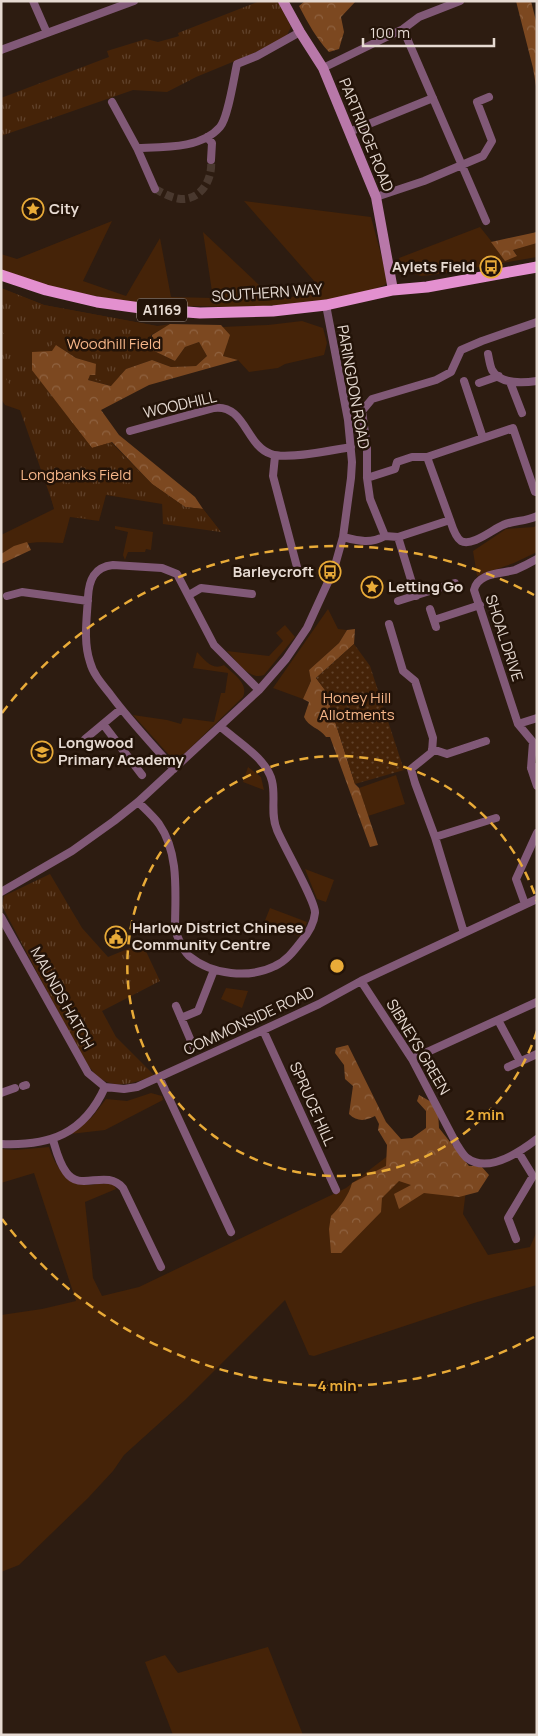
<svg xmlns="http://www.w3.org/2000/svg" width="538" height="1736" viewBox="0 0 538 1736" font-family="Manrope,sans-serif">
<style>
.grass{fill:#452308}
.forest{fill:url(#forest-crowns)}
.park{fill:url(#park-tufts)}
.garden{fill:url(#garden-dots)}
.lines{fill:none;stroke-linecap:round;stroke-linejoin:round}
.street-tunnel{stroke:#49382e;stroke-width:8;stroke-dasharray:8 4;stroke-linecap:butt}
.street{stroke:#815977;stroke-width:8}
.secondary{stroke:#b878a9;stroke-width:10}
.primary{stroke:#e390cf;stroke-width:11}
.ring{fill:none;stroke:#e9ab38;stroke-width:2.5;stroke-dasharray:9 6}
.labels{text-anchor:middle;stroke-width:5;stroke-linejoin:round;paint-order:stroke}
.shield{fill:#231308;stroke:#ac9e95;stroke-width:1}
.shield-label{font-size:14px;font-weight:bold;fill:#e6dad2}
.street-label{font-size:15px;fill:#e6dad2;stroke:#231308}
.poi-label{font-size:15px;font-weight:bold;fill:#e6dad2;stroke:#231308;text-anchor:start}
.park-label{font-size:15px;fill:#f6b689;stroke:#231308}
.centre{fill:#e9ab38;stroke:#231308;stroke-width:2.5}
.ring-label{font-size:15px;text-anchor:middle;font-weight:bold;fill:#e9ab38;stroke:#231308;stroke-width:5;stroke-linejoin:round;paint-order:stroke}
</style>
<defs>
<pattern id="forest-crowns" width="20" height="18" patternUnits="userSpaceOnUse" patternTransform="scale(1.25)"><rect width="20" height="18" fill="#7c4820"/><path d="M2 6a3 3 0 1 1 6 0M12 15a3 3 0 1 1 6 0" fill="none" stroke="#8f6240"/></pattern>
<pattern id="park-tufts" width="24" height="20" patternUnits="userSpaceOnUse" patternTransform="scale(1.25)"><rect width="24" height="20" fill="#452308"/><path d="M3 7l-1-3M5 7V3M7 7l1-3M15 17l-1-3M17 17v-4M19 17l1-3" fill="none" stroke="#60422b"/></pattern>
<pattern id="garden-dots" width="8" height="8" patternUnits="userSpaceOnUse" patternTransform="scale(1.25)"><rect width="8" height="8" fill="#452308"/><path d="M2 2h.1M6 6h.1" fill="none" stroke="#60422b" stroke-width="1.8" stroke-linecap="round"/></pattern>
</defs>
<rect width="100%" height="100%" fill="#2d1c11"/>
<path class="grass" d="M244,201L371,217L388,281L385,285L337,303L232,307L141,305L50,287L1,270V254L17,259L112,221L83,281L126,296L160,238L171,297L213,298L203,232L275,300L297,296L315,282Z
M480,227L492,242L517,255L513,250L537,243V257L432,275L421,276L402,270L399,258Z
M1,288L44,305L157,326L171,324L151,335L152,350L175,361L185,347L199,342L207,356L196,366L171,367L152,360L126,369L112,386L88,380L90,375L89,362L76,358L56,345L111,442L152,484L185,507L203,509L221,532L162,504L106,495L99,521L70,517L63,543C36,542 26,540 1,554V535L54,509L28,413L5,405L1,399Z
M302,321L323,328L327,343L324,355L285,364L278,368L249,372L238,360L223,356L222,327L268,325Z
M537,525V552L514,563L477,576L473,551L506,529L534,527Z
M115,526L153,532L151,550L146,549L145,552H128L125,560L123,555L128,532L115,529Z
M328,609L338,629L347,630L339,643L309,670L311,681L303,699L273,688Z
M285,625L295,637L264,675C249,681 237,661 227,651L269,656L283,641L276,633Z
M197,652C205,660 212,671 224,665C233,674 249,683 243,697L184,754L175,757L168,754L133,715L167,720L181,724L183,718L214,722L221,693H225L228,673L193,668Z
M248,767L261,777L264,790L243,782Z
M396,775L405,804L368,816L359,788Z
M305,869L334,880L326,902L317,899Z
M270,908L307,922L301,937L264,923Z
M226,988L248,991L242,1008L221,999Z
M151,1093L162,1096L163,1100L105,1130L70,1134L92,1117L106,1099L127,1101Z
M49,1147C56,1167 66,1185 90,1185C99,1184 106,1183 114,1185L116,1189L85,1202L93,1278L102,1296L139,1287L346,1188L394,1151L469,1166L463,1214L488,1255L530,1247L537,1231V1285L474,1303L314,1356L309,1355L285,1300L185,1400L124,1455L113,1471L88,1498L19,1565L1,1572V1315L42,1309L76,1301L34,1173L1,1183V1149L15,1150Z
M268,1647L303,1735H173L145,1662L165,1655L178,1673Z"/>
<path class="forest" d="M305,1H356L341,17L344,32L339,49L329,52C316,38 308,23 299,6Z
M516,1H531L537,25V92L533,68Z
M537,232V243L513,250L517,256L505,261L491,242Z
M170,324L221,325L230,335L223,356L238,360L149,385L101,410L119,435L195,497L203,509L185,507L152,484L112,442L92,448L32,373V352L52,351L56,345L76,358L103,366L102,375H90L88,380L111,386L126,369L152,360L171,367L196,366L207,356L199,342L185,347L175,361L152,350V335Z
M27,542L31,550L1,564V554L14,546Z
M355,629L354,644L316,678L325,690L355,784L359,788L378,845L370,847L330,737H326C320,728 308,727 304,717L309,702L303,699L311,681L309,670L339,643L347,630Z
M348,1045L386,1122L401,1139L412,1138L426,1128V1111L417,1101L419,1095L435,1104L438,1111L439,1128L469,1166H481L489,1175L478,1192L459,1197L424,1193L399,1209L394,1194L411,1185L399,1181L382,1198L381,1212L341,1253H331L329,1229L331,1216C340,1207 349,1195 352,1183L386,1166L387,1145L378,1130L379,1124L375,1116C366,1121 357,1122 349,1114L353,1086L345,1079L344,1065L335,1053L336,1048Z"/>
<path class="park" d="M260,1H278L291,27L286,37L252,54L196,77L167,92L133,90L1,136V98L109,57L107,51L146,39L158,42L176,37L179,36L178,33Z
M1,288L44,305L157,326L147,333L149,359L125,367L110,383L95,380L96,363L56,341L45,351L13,316L1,311Z
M1,330L92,448L109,443L152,484L185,507L203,509L221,532L163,524L162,501L102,494L97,520L74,517L54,507L13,390L1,371Z
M50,874L82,928L108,957L142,943L160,981L102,1011L116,1037L154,1075C140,1082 117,1089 103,1080C88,1071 81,1051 72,1037C48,994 25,949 2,906L4,896Z"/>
<path class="garden" d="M354,644L370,666L404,770L355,784L325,690L316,678Z"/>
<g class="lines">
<path class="street-tunnel" d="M155,189C163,193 171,198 181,199C202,200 213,178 211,160"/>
<path class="street" d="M33,1L47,33
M403,29L486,221
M1,50L134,1
M323,68L403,29L419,17L460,1
M112,102L137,148C164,147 201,149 220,127C228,118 234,77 237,64L257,56L300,32
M349,132L433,98
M207,137L212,143L211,160
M137,148L155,189
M376,197L424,181L483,156L492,141L477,102L489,97
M488,354C489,359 490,366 492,370C500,385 523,383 537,381
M464,381L483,438
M510,382L522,413
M479,383L499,376
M130,431L214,408C245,404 246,446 271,454C287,460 333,450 351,447
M275,456L273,476L297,567
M367,478L395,469L397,462L412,457H427
M450,520C452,526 455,537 461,541C472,547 493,529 503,525C514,520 525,522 537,516
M385,536L398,537L450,520L427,457L513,428L535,492H537
M343,537C359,541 370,544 385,536L370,499L367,478V447L362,411L372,399L436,380L451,372L461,350L482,341L537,322
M398,537L416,596
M189,595L201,588L252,594
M7,596L22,592L88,601
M398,601L455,583
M430,609L436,627
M434,620L480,605
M389,624L403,671L415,681L433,738L432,752L411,769L415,783L435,837L464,933
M537,718L518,724L533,742L531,768L537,767
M103,724L142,775
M518,724L474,590C478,572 502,574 515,570C522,567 530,563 537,559
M85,739L121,709
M432,749L447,754L486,741
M531,768L537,786
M174,769C152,744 129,720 110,694C102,684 93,674 90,662C83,641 87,618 88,597C89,580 94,567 113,565L162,568L177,574L214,645L259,690
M138,802C145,809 153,816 159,824C180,854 175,895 175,929C177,937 183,950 189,956C212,975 249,979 275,966C286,961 293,952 300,943C308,934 314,925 315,913C316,902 283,845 277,830C270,814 276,797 272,781C267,759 238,742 221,727
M435,837L496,818
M1,892L72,851L114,821L138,802L259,690L286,659L307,628L334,569L343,537L351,478L352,462L348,420L326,305
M525,904L516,879L537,833
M1,917L88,1073L105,1087
M361,981L412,1059L457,1145C460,1149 463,1155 467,1158C488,1174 520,1152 537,1139
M176,1006L194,1048
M181,1018L198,1011L214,970
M498,1020L520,1061
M263,1030L336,1190
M412,1059L537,1002
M508,1067L537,1054
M159,1077L231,1232
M23,1086L26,1085
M105,1087L124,1089L137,1087L263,1030L319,1004L361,981L537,899
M1,1093L15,1088
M53,1140C56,1150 59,1163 66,1172C80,1193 106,1168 123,1188L161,1267
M1,1144C50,1146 84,1134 105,1087
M516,1239L508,1218L533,1176L519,1153"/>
<path class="secondary" d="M283,1L300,32L323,68L376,197L393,290"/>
<path class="primary" d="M1,275L46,290L97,302L148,309L200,313L273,311L326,305L393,290L427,287L537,267"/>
</g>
<g class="ring">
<path d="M537 1031A210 210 0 1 1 537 901"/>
<path d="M534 1337A420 420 0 0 1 2 1219M2 713A420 420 0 0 1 534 595"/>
</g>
<defs>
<g id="sight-ring" transform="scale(1.125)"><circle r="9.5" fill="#231308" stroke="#e9ab38" stroke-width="1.5"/><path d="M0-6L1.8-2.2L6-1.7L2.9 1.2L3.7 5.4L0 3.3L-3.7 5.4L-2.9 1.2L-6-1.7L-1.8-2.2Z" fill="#e9ab38"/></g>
<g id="bus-ring" transform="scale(1.125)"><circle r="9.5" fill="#231308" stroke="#e9ab38" stroke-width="1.5"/><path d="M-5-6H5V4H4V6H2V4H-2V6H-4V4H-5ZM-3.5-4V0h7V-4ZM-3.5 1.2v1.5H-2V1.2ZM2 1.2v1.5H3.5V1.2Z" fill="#e9ab38"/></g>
<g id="school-ring" transform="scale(1.125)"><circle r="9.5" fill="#231308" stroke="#e9ab38" stroke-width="1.5"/><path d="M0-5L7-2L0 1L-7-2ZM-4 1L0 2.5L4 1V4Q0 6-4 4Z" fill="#e9ab38"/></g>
<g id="civic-ring" transform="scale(1.125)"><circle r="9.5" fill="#231308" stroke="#e9ab38" stroke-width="1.5"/><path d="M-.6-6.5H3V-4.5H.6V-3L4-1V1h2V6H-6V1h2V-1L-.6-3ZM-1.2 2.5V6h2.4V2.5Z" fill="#e9ab38"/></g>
</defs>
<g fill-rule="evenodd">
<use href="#sight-ring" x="33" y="209"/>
<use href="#bus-ring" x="491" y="267"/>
<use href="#bus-ring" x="330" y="572"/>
<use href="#sight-ring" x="372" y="587"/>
<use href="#school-ring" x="42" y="752"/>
<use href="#civic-ring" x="116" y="937"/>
</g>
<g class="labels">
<rect class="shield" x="137" y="298.5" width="50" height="23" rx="4"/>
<g class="shield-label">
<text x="162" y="315">A1169</text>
</g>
<g class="street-label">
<text transform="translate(366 135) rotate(68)" y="5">PARTRIDGE ROAD</text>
<text transform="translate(267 293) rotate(-4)" y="5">SOUTHERN WAY</text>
<text transform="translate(353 387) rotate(80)" y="5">PARINGDON ROAD</text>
<text transform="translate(180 405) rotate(-13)" y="5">WOODHILL</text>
<text transform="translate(504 638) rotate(72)" y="5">SHOAL DRIVE</text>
<text transform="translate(62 998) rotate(61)" y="5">MAUNDS HATCH</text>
<text transform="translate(249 1021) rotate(-25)" y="5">COMMONSIDE ROAD</text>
<text transform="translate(418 1047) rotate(59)" y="5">SIBNEYS GREEN</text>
<text transform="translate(312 1104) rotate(66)" y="5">SPRUCE HILL</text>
</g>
<g class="poi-label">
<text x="49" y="214">City</text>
<text x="475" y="272" text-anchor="end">Aylets Field</text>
<text x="314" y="577" text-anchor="end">Barleycroft</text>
<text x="388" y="592">Letting Go</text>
<text x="58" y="748">Longwood<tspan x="58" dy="17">Primary Academy</tspan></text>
<text x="132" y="933">Harlow District Chinese<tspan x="132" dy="17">Community Centre</tspan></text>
</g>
<g class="park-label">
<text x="114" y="349">Woodhill Field</text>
<text x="76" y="480">Longbanks Field</text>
<text x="357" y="703">Honey Hill<tspan x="357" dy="17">Allotments</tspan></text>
</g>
</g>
<circle cx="337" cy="966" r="8" class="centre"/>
<g class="ring-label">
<text x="485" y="1120">2 min</text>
<text x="337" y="1391">4 min</text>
</g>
<rect width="538" height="1736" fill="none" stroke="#e6dad2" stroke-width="5"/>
<path d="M363 38v8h131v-8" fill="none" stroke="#e6dad2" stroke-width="2.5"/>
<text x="370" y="38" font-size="15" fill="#e6dad2" stroke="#231308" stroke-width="4" paint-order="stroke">100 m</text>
</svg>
